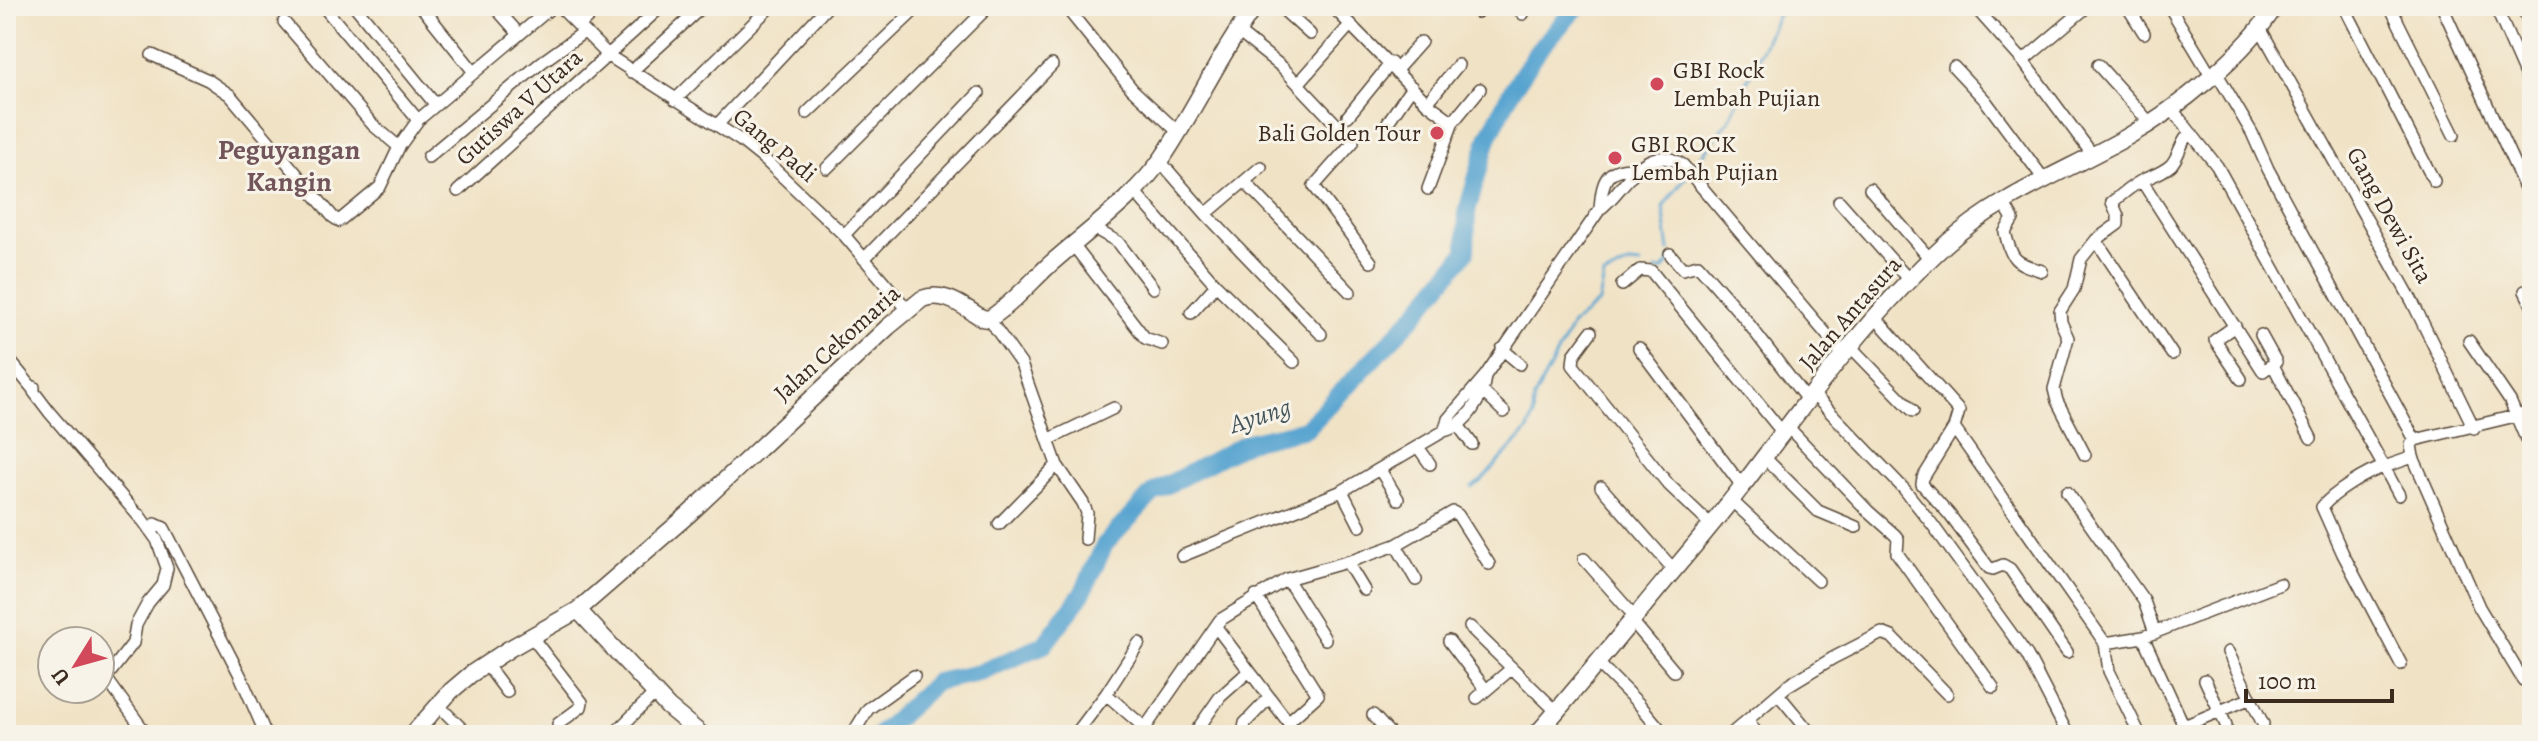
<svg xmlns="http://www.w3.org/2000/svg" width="2538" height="741" viewBox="0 0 2538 741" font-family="Alegreya,serif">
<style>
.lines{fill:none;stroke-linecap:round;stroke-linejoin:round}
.stream{stroke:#58a4d0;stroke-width:3}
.river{stroke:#58a4d0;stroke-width:18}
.street-casing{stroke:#564637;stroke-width:14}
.secondary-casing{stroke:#564637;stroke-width:19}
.street{stroke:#fff;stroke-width:11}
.secondary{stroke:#fff;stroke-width:16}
.poi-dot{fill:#d1495b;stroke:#f7f3e8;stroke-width:3}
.labels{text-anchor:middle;stroke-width:6;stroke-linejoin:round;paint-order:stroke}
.poi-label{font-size:24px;fill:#3b2a1e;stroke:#f7f3e8;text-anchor:start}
.street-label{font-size:24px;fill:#3b2a1e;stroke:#f7f3e8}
.water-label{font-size:26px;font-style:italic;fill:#45555c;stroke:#f7f3e8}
.quarter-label{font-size:28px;font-weight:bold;fill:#71555a;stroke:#f7f3e8}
</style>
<rect width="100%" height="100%" fill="#f7f3e8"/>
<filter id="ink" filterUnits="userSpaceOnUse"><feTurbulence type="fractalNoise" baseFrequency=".0125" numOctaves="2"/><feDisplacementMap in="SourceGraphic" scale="16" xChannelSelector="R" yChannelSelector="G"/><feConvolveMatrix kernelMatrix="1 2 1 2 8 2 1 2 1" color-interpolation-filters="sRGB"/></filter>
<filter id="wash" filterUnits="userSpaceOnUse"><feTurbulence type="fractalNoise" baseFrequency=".006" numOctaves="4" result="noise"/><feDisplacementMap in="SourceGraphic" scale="32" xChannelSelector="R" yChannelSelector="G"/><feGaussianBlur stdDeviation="1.8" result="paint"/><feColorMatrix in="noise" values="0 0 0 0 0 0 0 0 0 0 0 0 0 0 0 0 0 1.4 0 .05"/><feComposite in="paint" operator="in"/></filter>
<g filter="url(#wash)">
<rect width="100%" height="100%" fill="#f0e2c5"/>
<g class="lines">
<path class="stream" d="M1692,169L1729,120L1777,16L1787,6
M1669,251L1663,207L1687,175
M1656,270H1663L1669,263V258
M1472,487L1481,481L1528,430L1533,417L1534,398L1572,325L1599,302L1604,276L1629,264L1641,265"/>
<path class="river" d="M879,735L936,682L979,673L1044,645L1082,594L1105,544L1154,492L1248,442L1306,429L1415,315L1466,252L1467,211L1488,138L1512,90L1539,49L1578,6"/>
</g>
</g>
<g filter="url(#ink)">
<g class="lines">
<g class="street-casing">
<path id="street" d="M323,6L418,120
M355,6L435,104
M421,6L474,72
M494,6L518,33
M559,6L609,56L740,140L765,160L844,235L908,310
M1065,6L1132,89L1179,133
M1279,6L1310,34
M1332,6L1427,103L1453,122
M1472,6L1477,12
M1515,6L1523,14
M1974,6L2023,61L2092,154
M2127,6L2144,33
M2169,6L2211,76
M2352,6L2348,14L2434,181
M2390,6L2454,135
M2442,6L2532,203
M2495,6L2532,90
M2522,6L2532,29
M284,22L373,125L399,147
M579,26L600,6
M2260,28L2412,301L2474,428
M1237,31L1282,67L1353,142L1314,186L1371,262
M152,55L208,80L230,95L333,217L339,221L380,187L399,147L418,120L553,6
M2023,61L2088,6
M2098,65L2150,123
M1954,67L1985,100L2043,178
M1397,69L1421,42
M631,72L703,6
M2216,72L2252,133L2268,169L2415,440L2411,445L2413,457L2479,607L2523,680
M1298,84L1351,24
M675,100L771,6
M1427,103L1458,65
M2171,108L2217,166L2384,467C2367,472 2333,493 2322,507L2343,554L2401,664
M807,113L919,6
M1348,116L1391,63
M1388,122L1412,87
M718,124L828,6
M428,157L542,62L584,32
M1160,161L1206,214L1321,334
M827,168L989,6
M2142,181L2263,371L2276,362L2261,335
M1245,182L1350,292
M1428,189L1453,122L1480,89
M1870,189L1930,259
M458,191L662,6
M1134,191L1216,285L1294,362
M1839,201L1909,280
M2003,202L2013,219L2005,232C2012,261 2014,262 2042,271
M1600,209C1602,182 1605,167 1635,168
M1206,214L1261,167
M1097,230L1118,242L1153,288
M844,235L979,93
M2096,240L2172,354
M1073,245L1145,338L1162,344
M1670,254L1683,269L1698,265L1745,319L1807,400
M864,259L1052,65
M1622,285L1640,270L1651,271L1783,433
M2525,291L2532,305
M1191,313L1216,285
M1875,317L1959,411L1954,428L1923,478L1922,484L1949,514L1989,568L1993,569L2003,565L2010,569L2067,652
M989,319L1021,364L1057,465L1083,503L1087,513L1085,539
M2235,326L2215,340L2241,379
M1591,332L1574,355L1573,365L1668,484L1711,525
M2469,341L2510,401L2532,453
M1851,347L1913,411
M1639,348L1742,486
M1502,349L1520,364
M6,356L33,389
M2273,365L2311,438
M34,387V392L50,413L141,519
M1483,392L1504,412
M1812,393L1904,489L1932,524L2027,655L2068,735
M1458,425L1472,444
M1787,426L1868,511L1895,535L1898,539L1897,553L1993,687
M1954,428L2105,643L2109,671L2140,735
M1444,431C1467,425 1483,398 1485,376
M1048,440L1114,408
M2415,440L2532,412
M1418,447L1430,464
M2085,455L2057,401L2054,389L2068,338L2061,322L2060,311L2074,289L2081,259L2096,240L2118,224V216L2112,202C2122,195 2132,185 2143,180C2154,175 2162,173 2171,165C2180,155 2180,142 2190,133
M1764,457L1818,511L1856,527
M1380,470L1398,499
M1601,487L1674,570
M1342,491L1360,526
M2067,492L2144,601L2155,633
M2399,495L2384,467L2413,457
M1731,500L1818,581
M139,515L157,540L167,568L163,585L148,603L136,625L133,643L106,678L147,735
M999,524L1057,465
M149,528L155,524L164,528L240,675L266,735
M1396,545L1416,580
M1182,556L1342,491L1444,431L1448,419L1485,376L1600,209C1626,190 1643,139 1683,165L1844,355
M1584,559L1635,617
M1347,562L1364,590
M1287,579L1325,639
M1256,596L1318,695L1288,722
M1632,621L1674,671
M1216,627L1298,735
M1470,627L1557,712
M531,636L582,702L581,707L558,724
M2143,637L2188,735
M1449,641L1486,690
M2105,643L2143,637L2280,584
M2228,652L2263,724
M1597,662L1639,704L1665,735
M486,664L507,692
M2205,680L2226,725
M1106,694L1145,728L1220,620L1287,579L1357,559L1396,545L1453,512L1458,515L1489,564
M1778,694L1812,735
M1477,698L1511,669
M438,705L468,735
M1373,715L1391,735
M1748,721L1758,735
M2184,726L2251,698
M1197,730L1220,697L1248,672
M620,735L619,729L655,693
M678,735L688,725
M852,735L868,709L914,676
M1075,735L1106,694L1139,643
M1248,735L1244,728L1245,723L1269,698
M1730,735L1787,686L1833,658L1882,633L1892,637L1947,694"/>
</g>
<g class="secondary-casing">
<path id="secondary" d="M578,610L668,707L702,735
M412,735L451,691L471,674L509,649L578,610L689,514L888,327L922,299C944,290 964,307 982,318L989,319C1011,305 1029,284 1048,266C1085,233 1136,197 1163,157C1196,108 1220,53 1255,6
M1536,735C1573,693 1609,649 1644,606C1676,567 1709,529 1740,489C1804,405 1867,316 1946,244C1999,196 2065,172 2127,137C2176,110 2247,53 2275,6"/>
</g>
<use href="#street" class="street"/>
<use href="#secondary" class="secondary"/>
</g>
</g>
<g class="poi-dot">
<circle cx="1657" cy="84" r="8"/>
<circle cx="1437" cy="133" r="8"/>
<circle cx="1615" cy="158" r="8"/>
</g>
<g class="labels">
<g class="poi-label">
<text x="1673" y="78">GBI Rock<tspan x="1673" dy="28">Lembah Pujian</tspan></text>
<text x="1421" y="141" text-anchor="end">Bali Golden Tour</text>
<text x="1631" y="152">GBI ROCK<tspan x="1631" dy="28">Lembah Pujian</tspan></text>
</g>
<g class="street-label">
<text transform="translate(519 107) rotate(-42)" y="8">Gutiswa V Utara</text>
<text transform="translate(775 145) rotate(40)" y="8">Gang Padi</text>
<text transform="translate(2390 215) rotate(61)" y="8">Gang Dewi Sita</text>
<text transform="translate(1850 313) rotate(-49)" y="8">Jalan Antasura</text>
<text transform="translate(837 343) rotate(-42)" y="8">Jalan Cekomaria</text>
</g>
<g class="water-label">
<text transform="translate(1260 415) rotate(-18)" y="9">Ayung</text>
</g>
<g class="quarter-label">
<text x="289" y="159">Peguyangan<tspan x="289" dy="32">Kangin</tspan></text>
</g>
</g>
<rect width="2538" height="741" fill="none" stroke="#f7f3e8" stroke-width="32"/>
<g transform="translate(76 665) rotate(233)"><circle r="38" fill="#f7f3e8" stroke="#aca397" stroke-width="2"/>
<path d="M0-6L14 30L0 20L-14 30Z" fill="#d1495b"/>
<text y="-12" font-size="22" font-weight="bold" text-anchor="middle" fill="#3b2a1e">U</text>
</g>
<path d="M2246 689v12h146v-12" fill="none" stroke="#3b2a1e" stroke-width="4"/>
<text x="2258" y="689" font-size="24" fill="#3b2a1e" stroke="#f7f3e8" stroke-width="6" paint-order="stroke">100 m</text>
</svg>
